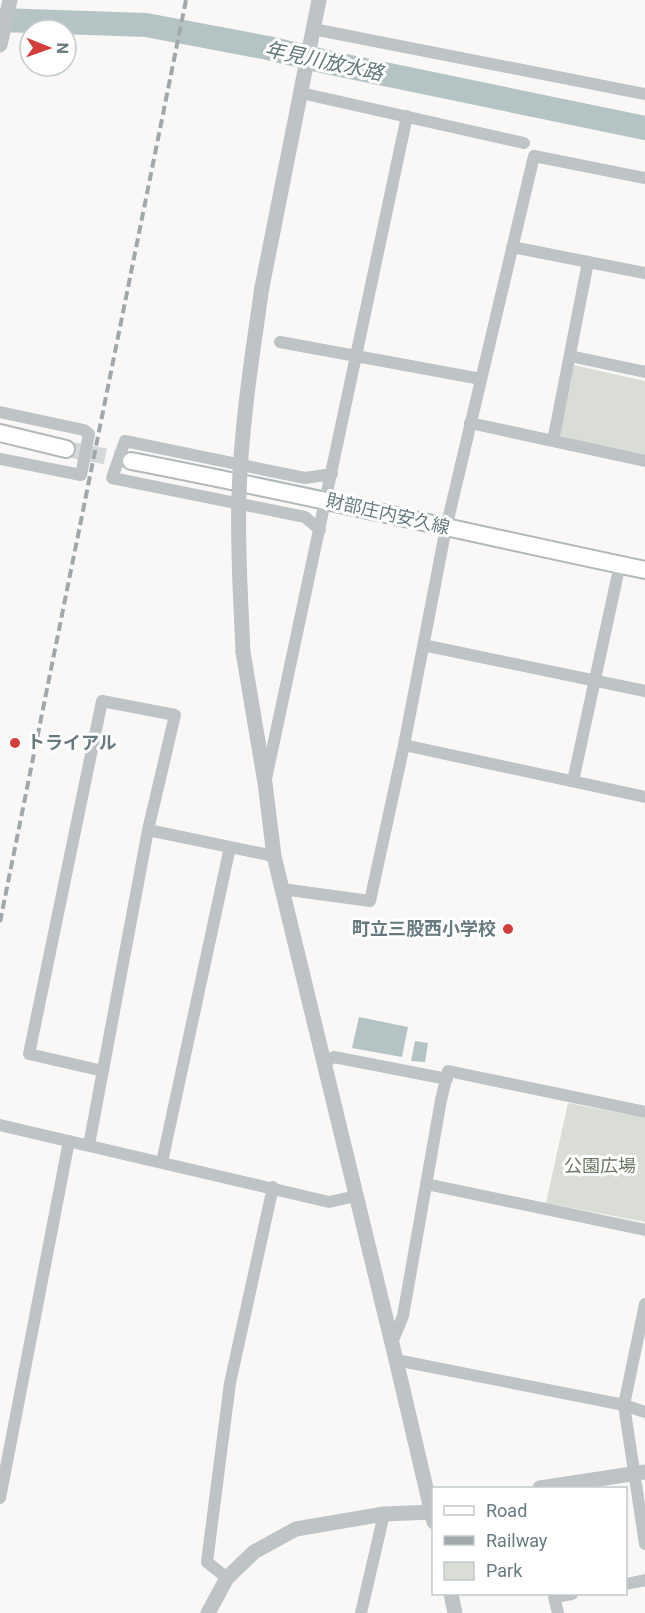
<svg xmlns="http://www.w3.org/2000/svg" width="645" height="1613" viewBox="0 0 645 1613" font-family="Roboto,'Noto Sans JP',sans-serif">
<style>
.green{fill:#daddd6}
.water{fill:#b4c4c4}
.lines{fill:none;stroke-linecap:round;stroke-linejoin:round}
.river{stroke:#b4c4c4;stroke-width:24}
.secondary-tunnel{stroke:#d4d8d9;stroke-width:16;stroke-dasharray:16 8;stroke-linecap:butt}
.secondary-casing{stroke:#b1b9bb;stroke-width:20}
.minor{stroke:#bec4c6;stroke-width:12}
.tertiary{stroke:#bec4c6;stroke-width:15}
.secondary{stroke:#fff;stroke-width:16}
.rail{stroke:#9fa8ab;stroke-width:4;stroke-dasharray:9 4.5;stroke-linecap:butt}
.tertiary-bridge{stroke:#bec4c6;stroke-width:15}
.poi-dot{fill:#d33e3c;stroke:#fff;stroke-width:2}
.labels{text-anchor:middle;stroke-width:6;stroke-linejoin:round;paint-order:stroke}
.street-label{font-size:18px;fill:#667a7f;stroke:#fff}
.poi-label{font-size:18px;font-weight:bold;fill:#667a7f;stroke:#fff;text-anchor:start}
.park-label{font-size:18px;fill:#6c7765;stroke:#fff}
.water-label{font-size:20px;font-style:italic;fill:#617878;stroke:#fff}
</style>
<rect width="100%" height="100%" fill="#f9f8f7"/>
<path class="green" d="M574,365L645,381V460L558,442Z
M568,1103L645,1118V1222L546,1203Z"/>
<path class="water" d="M359,1017L408,1027L402,1057L352,1048Z
M415,1041L428,1043L425,1062L411,1061Z"/>
<g class="lines">
<path class="river" d="M0,20L146,25L268,48L331,63L645,128"/>
<path class="secondary-tunnel" d="M66,449L131,461"/>
<g class="secondary-casing">
<path id="secondary" d="M0,433L66,449
M131,461C303,494 474,534 645,570"/>
</g>
<path class="minor" d="M313,29L645,94
M301,93L524,143
M512,247L645,273
M280,342L481,379
M570,356L645,372
M0,412L84,430L89,434L81,475L0,459
M470,423L645,461
M553,441L588,262
M320,530L305,517L112,478L125,441L305,478L332,474
M423,645L645,691
M404,745L645,797
M266,779L407,116
M573,781L620,564
M148,830L274,856
M282,889L370,901L404,745L446,528L534,156L645,178
M324,1063L334,1057L447,1079
M0,1125L329,1202L356,1196
M89,1145L148,830L175,715L102,701L29,1054L103,1071
M162,1162L230,847
M426,1184L645,1230
M645,1304L624,1405L645,1544
M391,1345L403,1316L441,1100L448,1071L645,1112
M396,1360L624,1405L645,1412
M0,1498L69,1141
M227,1578L207,1562L230,1383L273,1187
M626,1584L645,1580
M361,1613L384,1514
M558,1613L554,1597L572,1594"/>
<path class="tertiary" d="M0,45L10,0
M262,287L319,0
M243,652L265,783L274,856L396,1360L434,1522
M540,1488L645,1472
M451,1594L455,1613
M208,1613L227,1578L254,1552L296,1529L384,1514L434,1512"/>
<use href="#secondary" class="secondary"/>
<path class="rail" d="M0,922L186,0"/>
<path class="tertiary-bridge" d="M243,652C241,600 237,548 239,496C241,426 252,356 262,287"/>
</g>
<g class="poi-dot">
<circle cx="15" cy="743" r="6"/>
<circle cx="508" cy="929" r="6"/>
</g>
<g class="labels">
<g class="street-label">
<text transform="translate(388 514) rotate(13)" y="6">財部庄内安久線</text>
</g>
<g class="poi-label">
<text x="27" y="749">トライアル</text>
<text x="496" y="935" text-anchor="end">町立三股西小学校</text>
</g>
<g class="park-label">
<text x="600" y="1172">公園広場</text>
</g>
<g class="water-label">
<text transform="translate(324 61) rotate(12)" y="7">年見川放水路</text>
</g>
</g>
<rect x="432" y="1487" width="195" height="108" fill="#ffffff" stroke="#c2cacc" stroke-width="1.5"/>
<rect x="444" y="1506" width="30" height="9" fill="#ffffff" stroke="#c2cacc" stroke-width="1.5"/>
<text x="486" y="1517" font-size="18" fill="#667a7f">Road</text>
<rect x="444" y="1536" width="30" height="9" fill="#9fa8ab" stroke="#c2cacc" stroke-width="1.5"/>
<text x="486" y="1547" font-size="18" fill="#667a7f">Railway</text>
<rect x="444" y="1562" width="30" height="18" fill="#daddd6" stroke="#c2cacc" stroke-width="1.5"/>
<text x="486" y="1577" font-size="18" fill="#667a7f">Park</text>
<g transform="translate(48 48) rotate(91)"><circle r="28" fill="#ffffff" stroke="#c2cacc" stroke-width="1.5"/>
<path d="M0-4.5L10 22L0 15L-10 22Z" fill="#d33e3c"/>
<text y="-9" font-size="16" font-weight="bold" text-anchor="middle" fill="#667a7f">N</text>
</g>
</svg>
